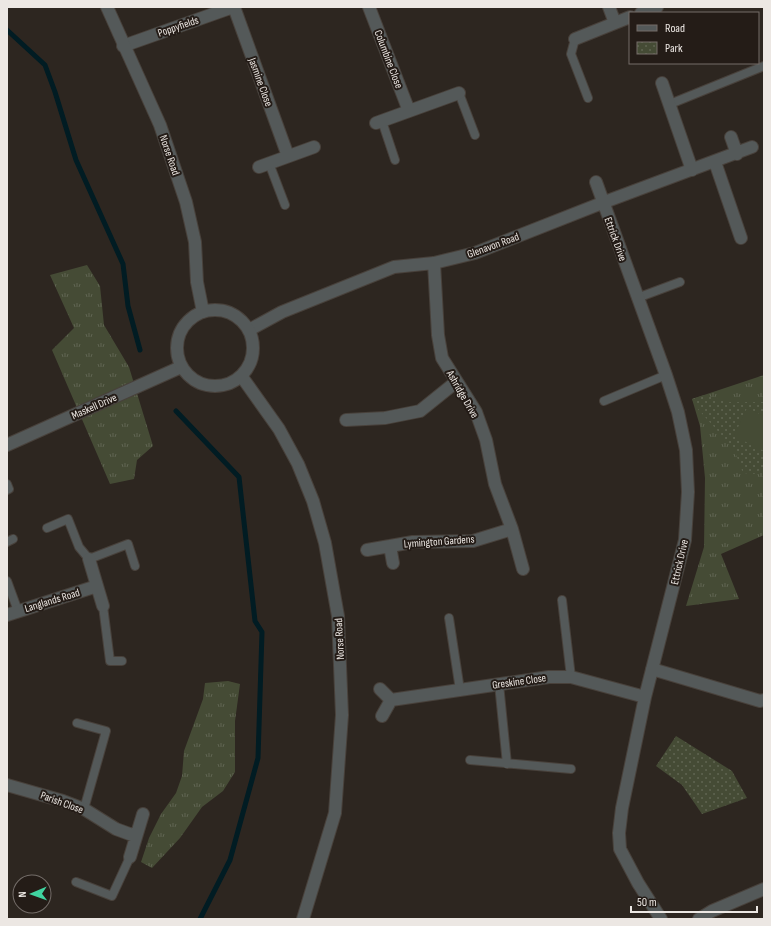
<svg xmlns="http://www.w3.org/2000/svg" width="771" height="926" viewBox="0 0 771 926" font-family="'Sofia Sans Condensed',sans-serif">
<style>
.grass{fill:url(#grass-tufts)}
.park{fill:url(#park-dots)}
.pitch{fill:#454b35}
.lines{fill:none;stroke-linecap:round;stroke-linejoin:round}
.stream{stroke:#011c23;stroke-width:5}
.service-casing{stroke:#48413b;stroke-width:10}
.minor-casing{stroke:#48413b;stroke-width:14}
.tertiary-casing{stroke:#48413b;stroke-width:14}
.service{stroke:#545959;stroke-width:8}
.minor{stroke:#545959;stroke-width:12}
.tertiary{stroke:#545959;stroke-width:12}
.labels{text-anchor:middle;stroke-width:4;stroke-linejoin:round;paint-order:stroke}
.street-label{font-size:11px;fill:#ece7e3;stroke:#241c17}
</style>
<defs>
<pattern id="grass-tufts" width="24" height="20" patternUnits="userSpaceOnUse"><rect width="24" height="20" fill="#454b35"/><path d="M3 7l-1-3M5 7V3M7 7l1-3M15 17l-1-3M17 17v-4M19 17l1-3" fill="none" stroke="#606552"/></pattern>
<pattern id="park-dots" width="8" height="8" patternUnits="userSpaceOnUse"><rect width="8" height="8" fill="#454b35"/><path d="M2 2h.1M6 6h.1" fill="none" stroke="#606552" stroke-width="1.8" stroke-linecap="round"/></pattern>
</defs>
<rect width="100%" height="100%" fill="#2d2620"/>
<path class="grass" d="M87,265L100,286L104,325L129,367L153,446L137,460L134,479L110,484L52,350L74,328L50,275Z
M764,375V535L721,554L739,599L686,606L704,547L705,478L700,426L692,399Z
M228,681L240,684L235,721V772L223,791L202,807L180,838L152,868L141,862L149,838L161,814L176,793L182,776L184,751L203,699L205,683Z"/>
<path class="park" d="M704,395L728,402H764V467L754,474L743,473L734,449L696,407L692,399Z
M676,736L732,771L747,798L702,814L682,785L656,766Z"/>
<path class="pitch" d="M747,408L764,416V451L734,436Z"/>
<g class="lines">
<path class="stream" d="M7,30L45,65L55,92L76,160L123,264L128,306L140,350
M176,411L239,477L255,621L262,632L258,758L230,860L200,919"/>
<g class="service-casing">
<path id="service" d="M575,39L571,54L588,98
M459,93L475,135
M670,104L764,66
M382,121L395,160
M269,163L285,205
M637,298L680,282
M604,401L666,375
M7,484L9,489L7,490
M47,528L68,519L79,547L89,559L128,544L135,566
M7,542L13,539
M7,581L18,611
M562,600L571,677
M103,606L110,661H122
M449,618L460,690
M499,684L507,764
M77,723L106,731L84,809
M470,760L571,769
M76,882L112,896L130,857"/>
</g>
<g class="minor-casing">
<path id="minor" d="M234,7L288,156
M369,7L409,111
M609,7L615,23
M641,13L657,7
M575,39L630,17
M123,46L233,7
M662,83L692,170
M376,123L459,93
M731,137L737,154
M715,162L741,238
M259,167L314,147
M596,182L666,375L678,412L686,450L688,492L685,540L645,697L622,808L619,833L620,849L638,883L661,919
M434,263L438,335L442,358L476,412L486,440L495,484L512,529L523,569
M249,330L282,312L394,267L434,263L475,253L602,203L752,147
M346,420L385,418L420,411L456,382
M7,445L181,367
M390,546L393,563
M367,550L413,542L473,541L512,529
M89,559L103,606
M7,615L97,586
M652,669L760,701L764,700
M380,689L391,700L382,716
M391,700L549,677H571L645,697
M7,785L63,801L84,809L116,829L135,836
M130,857L143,814
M699,919L712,911L764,889"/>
</g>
<g class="tertiary-casing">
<path id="tertiary" d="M107,7L160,125L186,202L195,242L197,282L203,312
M177 348a38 38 0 1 1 76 0a38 38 0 1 1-76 0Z
M242,377L279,429L298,464L313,501L325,543L338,616L342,715L335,813L303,919"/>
</g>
<use href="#service" class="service"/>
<use href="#minor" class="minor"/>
<use href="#tertiary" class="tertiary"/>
</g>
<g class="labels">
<g class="street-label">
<text transform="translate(178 26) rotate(-19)" y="4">Poppyfields</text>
<text transform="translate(389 59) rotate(69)" y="4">Columbine Close</text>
<text transform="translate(261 82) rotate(70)" y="4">Jasmine Close</text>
<text transform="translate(170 155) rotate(71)" y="4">Norse Road</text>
<text transform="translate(616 239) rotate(70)" y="4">Ettrick Drive</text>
<text transform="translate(493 245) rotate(-20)" y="4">Glenavon Road</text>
<text transform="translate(463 394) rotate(60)" y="4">Ashridge Drive</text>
<text transform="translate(94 406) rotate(-24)" y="4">Maskell Drive</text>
<text transform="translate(439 541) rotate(-4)" y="4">Lymington Gardens</text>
<text transform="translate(679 562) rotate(-77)" y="4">Ettrick Drive</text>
<text transform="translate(52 600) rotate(-17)" y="4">Langlands Road</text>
<text transform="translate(339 639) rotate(-93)" y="4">Norse Road</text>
<text transform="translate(519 681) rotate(-8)" y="4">Greskine Close</text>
<text transform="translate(62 802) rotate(20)" y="4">Parish Close</text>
</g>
</g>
<rect width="771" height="926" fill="none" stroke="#ece7e3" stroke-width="16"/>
<rect x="629" y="12" width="130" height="52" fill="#241c17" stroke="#746d69"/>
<rect x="637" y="25" width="20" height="6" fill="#545959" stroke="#746d69"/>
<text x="665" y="32" font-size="12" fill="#ece7e3">Road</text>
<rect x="637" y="42" width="20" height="12" fill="url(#park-dots)" stroke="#746d69"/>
<text x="665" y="52" font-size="12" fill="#ece7e3">Park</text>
<g transform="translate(32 894) rotate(268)"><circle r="19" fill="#241c17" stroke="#746d69"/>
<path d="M0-3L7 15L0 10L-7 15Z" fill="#40d4a1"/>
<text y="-6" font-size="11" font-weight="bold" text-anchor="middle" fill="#ece7e3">N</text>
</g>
<path d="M631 906v6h126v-6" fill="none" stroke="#ece7e3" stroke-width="2"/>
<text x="637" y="906" font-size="12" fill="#ece7e3" stroke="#241c17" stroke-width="3" paint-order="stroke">50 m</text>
</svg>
